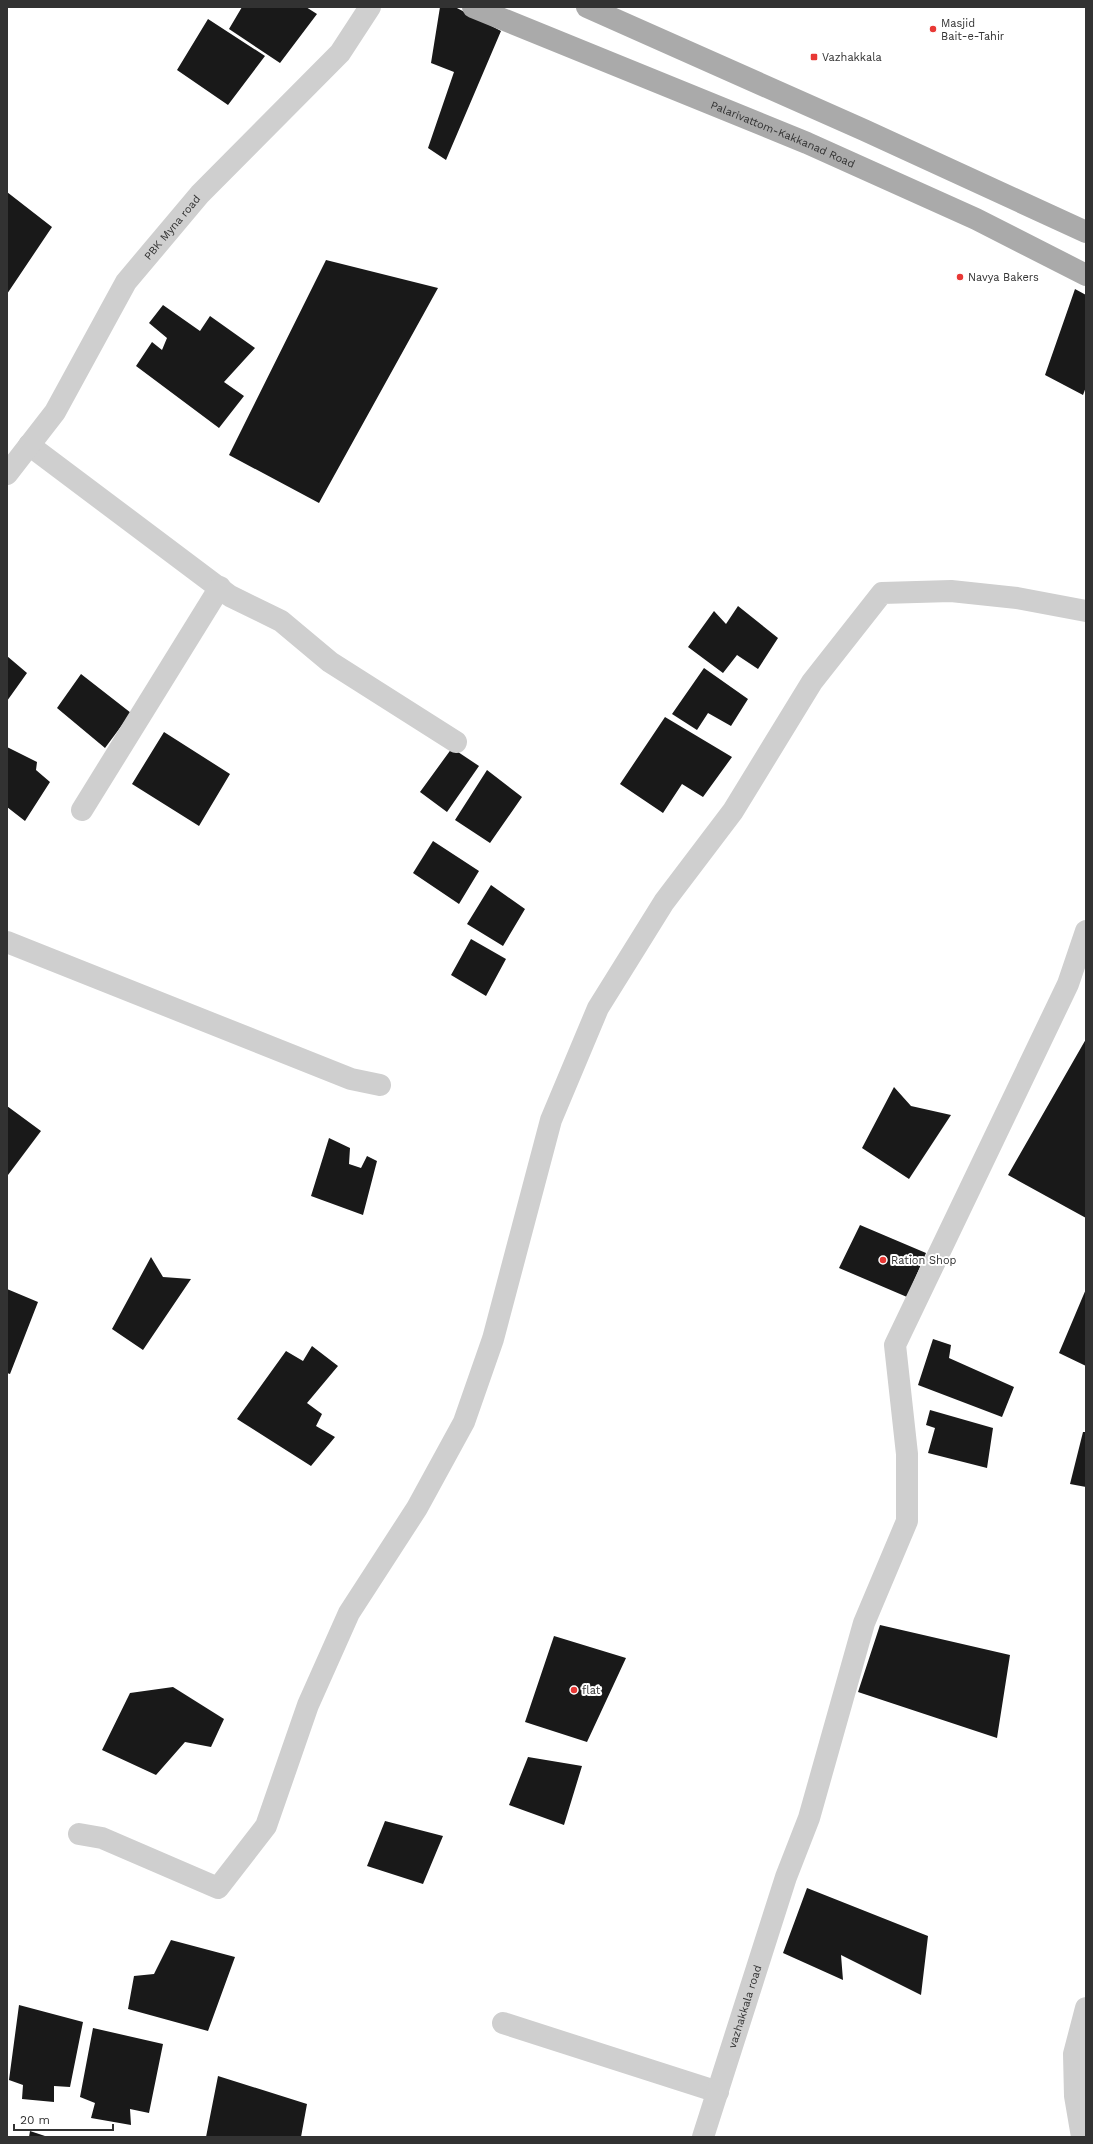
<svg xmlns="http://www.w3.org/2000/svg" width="1093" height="2144" viewBox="0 0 1093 2144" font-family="'Work Sans',sans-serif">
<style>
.building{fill:#191919}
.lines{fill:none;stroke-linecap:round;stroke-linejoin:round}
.street{stroke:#cfcfcf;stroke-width:22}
.primary{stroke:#aaa;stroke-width:22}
.poi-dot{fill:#e83835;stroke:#fff;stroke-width:1.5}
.labels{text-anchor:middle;stroke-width:4;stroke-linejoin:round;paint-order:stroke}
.poi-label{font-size:11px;fill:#323232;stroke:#fff;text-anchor:start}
.street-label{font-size:11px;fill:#323232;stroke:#fff}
</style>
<rect width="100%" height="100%" fill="#fff"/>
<path class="building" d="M242,7H306L317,14L280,63L229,29Z
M440,7H455L501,31L446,160L428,148L454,72L431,63Z
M208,19L265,56L228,105L177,70Z
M7,192L52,227L7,294Z
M326,260L438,288L319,503L229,455Z
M1075,289L1086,295V387L1083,395L1045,375Z
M163,305L200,331L210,316L255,348L224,382L244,396L219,428L136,366L152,342L162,350L167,338L149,323Z
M738,606L778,638L758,669L737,655L723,673L688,647L714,611L726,624Z
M7,656L27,673L7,701Z
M704,668L748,699L731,726L708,713L697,730L672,714Z
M81,674L131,713L105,748L57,708Z
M665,717L732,757L703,797L682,784L663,813L620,784Z
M164,732L230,774L199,826L132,784Z
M7,747L37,762L36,770L50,782L25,821L7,807Z
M452,748L479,766L447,812L420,792Z
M487,770L522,797L490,843L455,820Z
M433,841L479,871L459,904L413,873Z
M491,885L525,909L503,946L467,924Z
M471,939L506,959L486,996L451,975Z
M1086,1039V1218L1008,1175Z
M894,1087L911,1106L951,1115L909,1179L862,1148Z
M7,1106L41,1131L8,1175L7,1174Z
M329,1138L350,1148L349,1164L361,1168L367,1156L377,1161L363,1215L311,1196Z
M860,1225L926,1253L907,1297L839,1268Z
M151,1257L163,1277L191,1279L143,1350L112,1329Z
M7,1289L38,1302L10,1374L7,1373Z
M1086,1289V1366L1059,1353Z
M933,1339L951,1345L949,1358L1014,1387L1002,1417L918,1385Z
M312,1346L338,1366L307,1403L322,1414L316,1426L335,1437L311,1466L237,1419L286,1351L303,1361Z
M930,1410L993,1428L987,1468L928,1453L935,1428L926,1425Z
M1083,1432H1086V1487L1070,1484Z
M880,1625L1010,1655L997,1738L858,1692Z
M554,1636L626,1658L587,1742L525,1722Z
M173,1687L224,1719L211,1747L185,1742L156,1775L102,1750L130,1693Z
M528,1757L582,1766L564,1825L509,1805Z
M385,1821L443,1836L423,1884L367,1866Z
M807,1888L928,1936L921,1995L841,1955L843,1980L783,1953Z
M171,1940L235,1957L208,2031L128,2009L134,1976L154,1974Z
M19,2005L83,2022L70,2087L54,2086V2102L22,2099L23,2085L9,2080Z
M93,2028L163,2044L149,2113L130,2109L131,2125L91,2118L95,2103L80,2097Z
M218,2076L307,2104L301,2137H206Z
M30,2131L48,2137H29Z"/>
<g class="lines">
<g class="street">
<path d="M29,445L230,596L281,621L330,662L456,742"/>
<path id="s1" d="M7,474L55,412L126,282L200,194L340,53L370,7"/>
<path d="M82,810L220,587"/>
<path d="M7,942L351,1079L380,1085"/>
<path d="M79,1834L102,1838L218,1888L266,1826L308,1705L349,1613L417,1508L464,1422L493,1339L551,1120L598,1008L664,902L733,811L812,682L882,593L951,591L1017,598L1086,611"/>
<path d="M503,2023L718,2092"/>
<path id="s2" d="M703,2137L786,1877L809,1818L864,1623L907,1521V1454L895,1345L1068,984L1086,931"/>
<path d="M1082,2137L1075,2096L1074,2054L1086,2008"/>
</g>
<g class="primary">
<path id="s3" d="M473,7L807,143L976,219L1086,275"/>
<path d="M587,7L864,130L1086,232"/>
</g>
</g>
<g class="poi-dot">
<circle cx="933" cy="29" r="4"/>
<rect x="810" y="53" width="8" height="8" rx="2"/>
<circle cx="960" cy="277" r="4"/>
<circle cx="883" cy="1260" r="4"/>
<circle cx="574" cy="1690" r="4"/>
</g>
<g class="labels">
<g class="poi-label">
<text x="941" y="27">Masjid<tspan x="941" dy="13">Bait-e-Tahir</tspan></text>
<text x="822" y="61">Vazhakkala</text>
<text x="968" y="281">Navya Bakers</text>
<text x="891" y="1264">Ration Shop</text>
<text x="582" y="1694">flat</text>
</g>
<g class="street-label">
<text dy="4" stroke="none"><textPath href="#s3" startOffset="335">Palarivattom-Kakkanad Road</textPath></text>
<text dy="4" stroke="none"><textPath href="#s1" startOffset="298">PBK Myna road</textPath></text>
<text dy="4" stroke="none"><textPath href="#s2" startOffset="137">vazhakkala road</textPath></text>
</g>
</g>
<rect width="1093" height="2144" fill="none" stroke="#323232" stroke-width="16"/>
<path d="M14 2124v6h99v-6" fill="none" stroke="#323232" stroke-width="2"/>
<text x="20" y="2124" font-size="12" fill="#323232" stroke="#ffffff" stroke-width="3" paint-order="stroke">20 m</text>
</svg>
